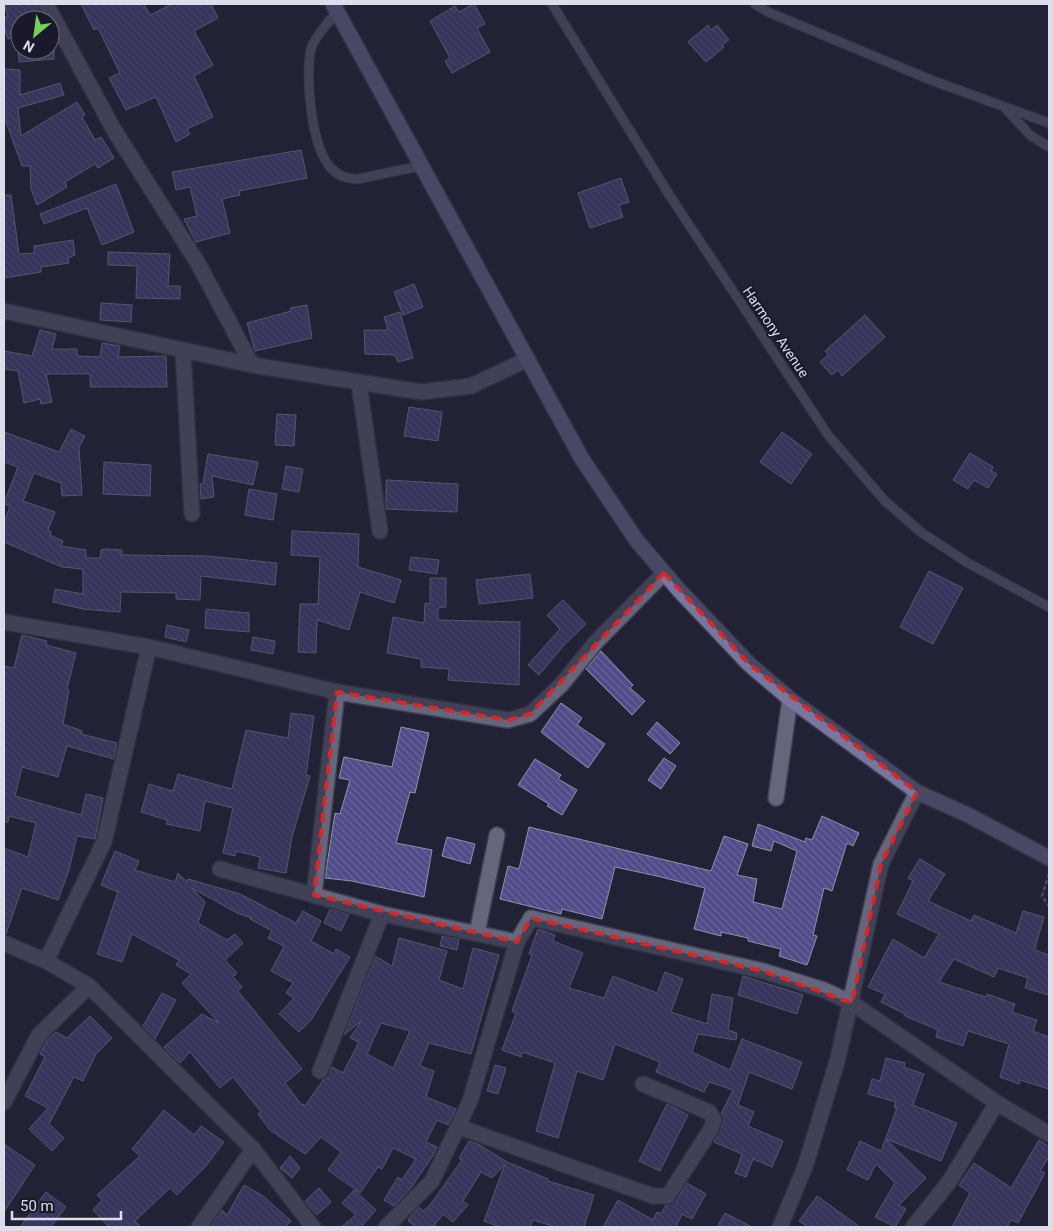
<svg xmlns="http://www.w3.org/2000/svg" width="1053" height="1231" viewBox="0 0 1053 1231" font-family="Roboto,sans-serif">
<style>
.building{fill:url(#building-back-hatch);stroke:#9192aa;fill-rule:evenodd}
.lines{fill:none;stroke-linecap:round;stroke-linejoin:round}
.lane-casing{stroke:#3e3e4e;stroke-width:11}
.street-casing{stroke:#3e3e4e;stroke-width:18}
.secondary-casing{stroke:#3e3e4e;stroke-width:18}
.path{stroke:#79798a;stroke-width:2.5;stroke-dasharray:4 2.5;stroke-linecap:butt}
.lane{stroke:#65667d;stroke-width:9}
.street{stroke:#65667d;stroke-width:15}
.secondary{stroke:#76769e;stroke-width:15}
.marked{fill:none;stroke:#d62828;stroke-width:4;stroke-dasharray:10 6;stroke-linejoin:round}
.labels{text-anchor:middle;stroke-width:4;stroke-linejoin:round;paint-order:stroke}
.street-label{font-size:14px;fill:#dddeeb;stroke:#19192b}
</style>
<defs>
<pattern id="building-back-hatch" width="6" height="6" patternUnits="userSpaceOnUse" patternTransform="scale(1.25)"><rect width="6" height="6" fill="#4f4c89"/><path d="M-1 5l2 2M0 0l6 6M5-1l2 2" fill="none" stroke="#68659a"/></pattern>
</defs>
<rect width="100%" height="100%" fill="#222236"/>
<path class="building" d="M4,4H37L44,20H20V35L8,39L4,27V18L8,16Z
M81,4H144L150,15L172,4H211L218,18L194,31L213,65L194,76L213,117L187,129L190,134L176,142L156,97L126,110L109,78L120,73L98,28L94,30Z
M474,4L485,24L477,28L490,52L452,73L445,61L450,58L430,21L455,6L459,12Z
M708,25L711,30L717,25L729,40L722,45L724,47L706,62L688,42Z
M18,50H54V59L19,62Z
M4,69L20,70V95L60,83L64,95L18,108L21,136L77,102L85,115L82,117L95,140L101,137L114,158L98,168L95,164L65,182L67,187L37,205L31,189L30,166H22L6,122H4Z
M301,150L307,178L239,191L240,195L222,199L230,233L196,242L184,219L197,216L190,187L176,190L172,172Z
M621,178L629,202L619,205L623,217L590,228L578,193Z
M116,184L134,232L102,245L87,208L44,224L40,214Z
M4,195H11L19,254L34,253V246L73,240L75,255L68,258L69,263L41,267V272L4,278Z
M108,252L170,254L168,286H180V299L136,298L137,266L108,265Z
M414,284L423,307L403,315L394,292Z
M101,303L132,305L131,322L100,320Z
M307,305L312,338L255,351L247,323L291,311L290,308Z
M400,312L413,358L398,362L395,355L365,354L364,330H388L384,317Z
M865,315L885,337L842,376L838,370L832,375L820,362L828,355L825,351Z
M40,330L56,334L52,349H77V356L100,357L102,343L120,346L118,357L166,356L167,387H90V374H46L52,402L41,404L40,399L24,403L18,371L4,369V351L32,356Z
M409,407L442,412L438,441L404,436Z
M277,414L296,415L294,446L275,445Z
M71,429L85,436L79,447L82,495L62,496L61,483L34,473L23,501L55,512L48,530L51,532L50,535L63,541L61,546L86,550V558H100L101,550L105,549L122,550V555L207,556L277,563L275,585L201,576L200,600L176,599V593L121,592L120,612L83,609L53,602L55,589L83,594V569L62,567L4,542V522L10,507L4,503L18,467L4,462V432L59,452Z
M782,432L812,454L791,484L760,462Z
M970,453L993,467L991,471L997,474L988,488L974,480L968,489L953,480Z
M208,454L258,462L253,485L212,476L214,497L201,499L200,484H203Z
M104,462L151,465L150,496L103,494Z
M286,466L303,469L299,492L282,489Z
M386,480L458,484L457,512L386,509Z
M249,489L277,494L273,520L245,515Z
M292,531L359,534L358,567L401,580L394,603L360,592L349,630L317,620L316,653L298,652L300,604H318L320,557L291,555Z
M411,557L439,560L437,574L409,570Z
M929,571L963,588L933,644L900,627Z
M530,574L533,598L479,604L476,580Z
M430,578H446V607L438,608V620L520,622L519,685L448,680L449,669L421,667V659L387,653L393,617L424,623L425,603L430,604Z
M563,600L586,624L564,645L539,675L528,665L560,629L547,615Z
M206,609L249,613V632L205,628Z
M167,625L189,630L186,642L165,637Z
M22,635L47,641L46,645L76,653L67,689L69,690L63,724L82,731L81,734L117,743L114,759L67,746L58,777L22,767L15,796L81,815L86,794L103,798L95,839L77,836L69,870L58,900L22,888L6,934H4V848L28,857L36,823L9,816L8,822H4V666L14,668Z
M253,637L275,641L273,654L251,650Z
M601,651L633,685L630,688L645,701L632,715L586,669Z
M561,703L582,718L577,725L605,744L588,768L541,732Z
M291,713L314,716L306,775L310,776L292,837L286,873L258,868L260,857L236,851L235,856L223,853L233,808L205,801L200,831L166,824L167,820L141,812L149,784L173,791L178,774L232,789L246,730L288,738Z
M657,722L680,743L670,754L647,734Z
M401,727L429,733L415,793L410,792L396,843L432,850L424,897L352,881L325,878L335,813L340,814L350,780L339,778L344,757L392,767Z
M664,758L676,766L661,789L648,780Z
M535,759L561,775L558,779L577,790L562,815L547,806L549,804L518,785Z
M822,816L859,833L853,846L847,843L832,891L824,888L813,935L817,936L807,965L779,956L781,949L748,941V938L721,932V936L694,929L705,888L657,876L615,867L602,919L562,909L561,914L500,899L508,866L519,869L529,827L711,871L724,836L748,844L737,875L757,879L753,902L782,909L797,851L774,841L771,851L752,846L758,824L805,842L806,838L812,840Z
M447,837L475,844L470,864L442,856Z
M115,851L139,861L135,870L175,882L178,873L187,882L188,879L240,894L296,923L303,911L321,921L311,941L334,954L336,949L350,957L311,1020L299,1032L279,1014L294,998L286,993L293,983L271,971L284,946L268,938L272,931L250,919L252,918L237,913L192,888L205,902L198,923L227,940L235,934L243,943L225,960L237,973L233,977L242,987L238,991L302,1069L285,1083L302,1105L303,1104L305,1106L332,1067L343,1073L359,1042L350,1038L361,1021L344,1035L375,956L392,966L399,938L447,951L439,980L463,989L473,948L499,955L471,1054L429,1043L420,1066L434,1071L426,1097L456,1109L448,1125L437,1120L426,1142L437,1147L432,1157L411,1188L394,1206L384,1200L398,1177L402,1180L416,1159L393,1148L382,1169L378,1167L360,1193L328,1170L341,1152L321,1137L305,1154L270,1130L258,1114L261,1112L233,1077L220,1088L190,1052L180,1063L164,1047L202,1014L219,1023L182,983L191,974L176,965L179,960L132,934L122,962L97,954L118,892L101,885ZM381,1023L410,1031L393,1068L367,1054Z
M920,859L945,874L928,901L971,921L974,915L1016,933L1023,911L1044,917L1035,948V950L1049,955V995L1025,988L1028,978L998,968L994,977L954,959L939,982L986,997L987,994L1015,1004L1012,1012L1037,1020L1033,1031L1049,1037V1089L1020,1080L1019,1084L1000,1077L1009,1044L968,1031L963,1046L936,1037L938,1030L905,1016V1014L881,1002L885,994L868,987L893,939L924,958L939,934L897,914L913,881L908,878Z
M330,909L349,914L341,931L324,923Z
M538,929L555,935L553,941L583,953L569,988L604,998L613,976L657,993L665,972L683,979L671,1012L707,1024L712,994L733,998L728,1030L737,1033L736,1040L698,1034L692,1052L730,1070L742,1039L802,1062L792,1089L749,1072L738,1105L754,1112L748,1126L783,1141L772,1167L753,1159L746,1177L735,1173L742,1154L714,1142L723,1123L721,1114L733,1090L709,1082L704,1092L656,1072L660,1062L615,1044L603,1080L577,1071L558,1138L536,1131L555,1063L522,1052L521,1057L502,1050L516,1013L512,1011L532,955L529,954Z
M442,936L459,939L457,950L440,946Z
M743,976L803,995L797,1014L738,995Z
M162,993L176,1000L155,1039L143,1026Z
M90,1016L112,1038L96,1054L83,1081L74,1077L49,1124L64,1138L52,1151L29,1129L48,1108L25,1096L45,1057L40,1054L47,1040L56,1032L67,1038Z
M886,1058L905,1063L904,1067L924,1074L913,1105L957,1123L941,1161L886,1139L926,1178L899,1205L906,1209L895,1227L875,1217L895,1183L876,1164L868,1180L847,1170L860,1141L881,1151L897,1108H894L896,1102L868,1094L872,1079L880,1081Z
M495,1065L506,1068L498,1094L487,1091Z
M667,1104L688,1115L660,1171L639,1161Z
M164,1110L194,1135L201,1126L224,1142L206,1166L177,1195L170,1188L135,1221L141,1227H109L93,1210L102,1200L97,1195L140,1156L132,1149Z
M1039,1140L1049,1147V1157L1040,1171L1045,1173L1018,1223L1011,1220L1007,1227H952L970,1193L959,1185L974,1163L1011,1188Z
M469,1141L478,1144L507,1162L548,1179V1181L594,1195L584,1227H556L533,1220L530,1227H500L484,1221L505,1164L492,1178L481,1172L463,1201L468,1205L453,1222L443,1214L433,1227H416L408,1221L410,1217L419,1207L423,1211L430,1205L462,1160L459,1158Z
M4,1144L35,1165L4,1212Z
M290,1156L300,1168L292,1178L280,1168Z
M687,1183L706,1194L692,1219L682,1214L676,1227H603L618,1200L653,1220L657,1212L661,1214L666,1205L676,1201Z
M244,1185L263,1196L291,1221L285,1227H210L222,1210L227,1215Z
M319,1188L331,1202L317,1215L305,1201Z
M354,1190L376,1210L361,1227H341L356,1215L342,1203Z
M46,1192L66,1207L51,1227H20Z
M817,1196L860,1227H808L799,1221Z
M725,1213L752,1227H717Z"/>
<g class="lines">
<g class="lane-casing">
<path id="lane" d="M552,4L670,196L828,435L885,501L922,533L968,563L1049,607
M755,4L768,12L931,80L1049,123
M337,11C329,22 315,36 311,49C305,76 311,147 331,168C338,176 347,179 358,179L420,166
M1005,108L1030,135L1049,147"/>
</g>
<g class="street-casing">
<path id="street" d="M46,4L114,130L199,265L252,365
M4,311L252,365L421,392L471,386L528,359
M183,351L192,514
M359,383L380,531
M4,622L149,647L337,692L508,720L530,714L561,685L596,642L664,573
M776,798L790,699
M220,869L382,914L517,942
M314,895L337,692
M477,933L497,835
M4,943L46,961L89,986L253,1149L313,1227
M46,961L104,842L149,647
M320,1071L382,914
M4,1102L39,1035L89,986
M459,1127L653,1196H668L711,1129L714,1120L709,1112L643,1084
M199,1227L253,1149
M386,1227L432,1181L470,1101L517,942L531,918L763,971L824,990L852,1003L997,1103L1049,1134
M780,1227L806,1164L838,1058L881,864L917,792
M913,1227L949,1182L997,1103"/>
</g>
<g class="secondary-casing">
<path id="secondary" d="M333,4L582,459L637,541L679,590L749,664L790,699L917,792L968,815L1049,858"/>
</g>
<path class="path" d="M1049,874L1042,896L1049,906"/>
<use href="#lane" class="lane"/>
<use href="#street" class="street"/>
<use href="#secondary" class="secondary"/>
</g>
<path d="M0 0H1053V1231H0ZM664,573L749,664L917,792L881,864L852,1003L763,971L531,918L517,942L314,895L337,692L508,720L530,714Z" fill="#222236" fill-opacity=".55" fill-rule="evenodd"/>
<path class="marked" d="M664,573L749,664L917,792L881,864L852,1003L763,971L531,918L517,942L314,895L337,692L508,720L530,714Z"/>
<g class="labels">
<g class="street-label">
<text transform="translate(776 332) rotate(56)" y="5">Harmony Avenue</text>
</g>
</g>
<rect width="1053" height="1231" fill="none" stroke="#dddeeb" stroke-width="10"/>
<g transform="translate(35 35) rotate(209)"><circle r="24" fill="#19192b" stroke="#676878"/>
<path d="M0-4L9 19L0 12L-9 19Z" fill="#73d25c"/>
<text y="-8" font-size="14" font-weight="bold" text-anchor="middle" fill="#dddeeb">N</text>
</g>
<path d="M12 1211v8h109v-8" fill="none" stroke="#dddeeb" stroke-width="2.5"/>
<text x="20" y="1211" font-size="15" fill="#dddeeb" stroke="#19192b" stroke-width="4" paint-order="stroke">50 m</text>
</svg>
